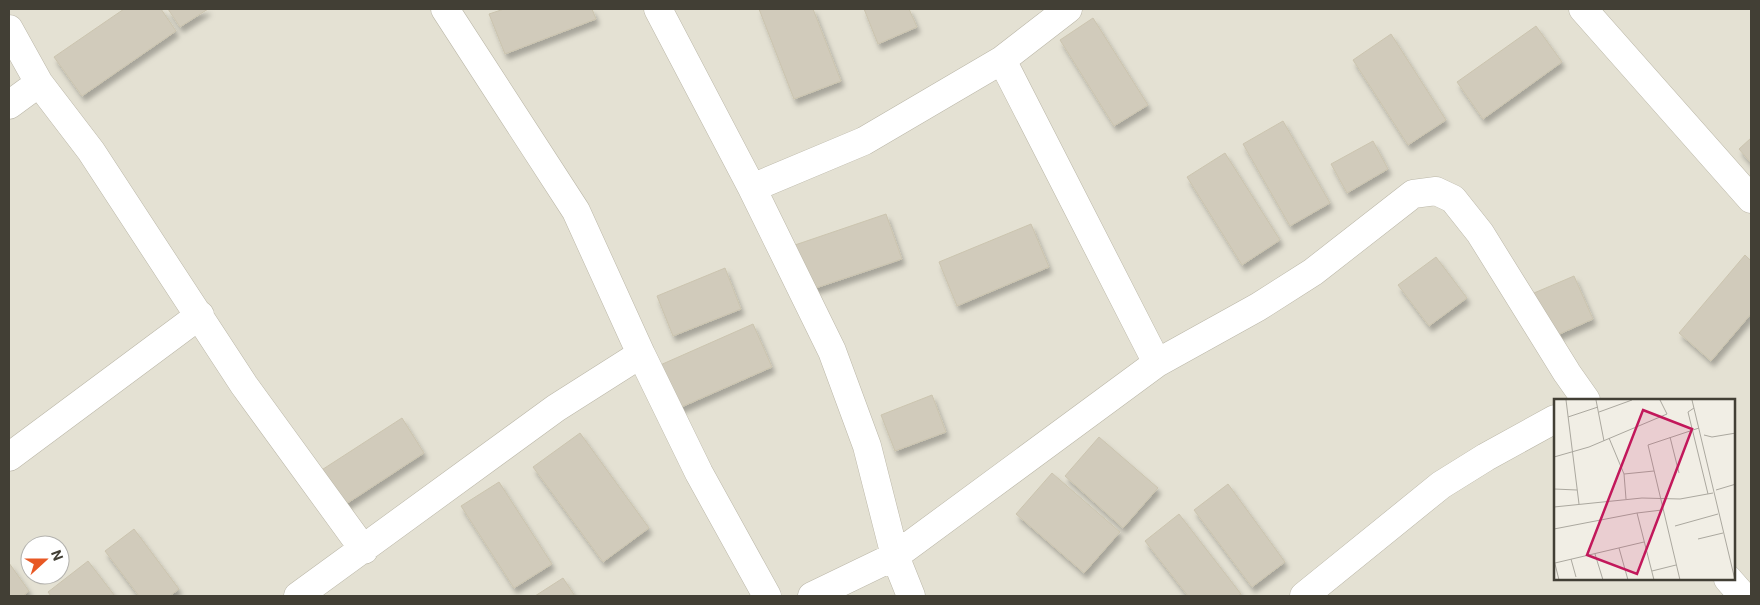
<svg xmlns="http://www.w3.org/2000/svg" width="1760" height="605" viewBox="0 0 1760 605" font-family="Roboto,sans-serif">
<style>
.residential{fill:#e4e1d3;fill-rule:evenodd}
.building{fill:#d1cbbb;stroke:#cbc4af;filter:url(#shadow)}
.lines{fill:none;stroke-linecap:round;stroke-linejoin:round}
.minor-casing{stroke:#bbb7a8;stroke-width:29}
.minor{stroke:#fff;stroke-width:28}
.inset-road{fill:none;stroke:#aba89f;stroke-width:1}
.view{fill:#c2185b;fill-opacity:0.15;stroke:#c2185b;stroke-width:2.5}
.inset-edge{fill:none;stroke:#423f35;stroke-width:2.5}
</style>
<defs>
<filter id="shadow"><feDropShadow dx="3" dy="5.5" stdDeviation="2.5" flood-color="#0004"/></filter>
</defs>
<rect width="100%" height="100%" fill="#f1eee5"/>
<path class="residential" d="M9,9H1751V596H9ZM1555,400H1734V579H1555ZM30,545H60V575H30Z"/>
<path class="building" d="M124,9H161L176,31L82,96L54,57Z
M168,9H208L180,27Z
M504,9H592L596,19L505,54L489,14Z
M759,9H813L841,81L794,99Z
M864,9H909L917,27L878,44Z
M1093,18L1148,105L1114,126L1060,40Z
M1536,26L1562,62L1483,119L1457,82Z
M1391,34L1446,120L1408,145L1353,60Z
M1283,121L1330,203L1290,226L1243,144Z
M1751,138V163L1739,149Z
M1373,141L1388,169L1347,193L1331,164Z
M1225,153L1280,240L1242,265L1187,177Z
M886,214L902,259L807,291L792,246Z
M1031,224L1049,267L957,306L939,262Z
M1745,255L1751,261V314L1711,361L1679,333Z
M1436,257L1467,298L1429,326L1398,285Z
M725,268L741,309L673,336L657,296Z
M1574,276L1593,319L1553,337L1534,293Z
M753,324L772,367L677,409L658,366Z
M932,395L946,432L895,451L881,415Z
M402,418L424,453L340,508L317,473Z
M580,433L649,528L603,562L533,467Z
M1099,437L1158,488L1123,528L1065,476Z
M1052,473L1120,532L1084,573L1016,514Z
M499,482L552,564L514,588L461,506Z
M1228,484L1285,562L1252,587L1194,510Z
M1179,514L1241,594L1238,596H1188L1145,541Z
M134,529L179,589L170,596H139L105,551Z
M88,561L115,596H51L48,592Z
M9,563L29,591L23,596H9Z
M563,578L575,596H535Z"/>
<g class="lines">
<g class="minor-casing">
<path id="minor" d="M445,9L576,211L641,354
M658,9L752,188L832,351L867,446L895,556L911,596
M1583,9L1751,199
M9,29L39,83L91,151L244,385L364,550
M1002,60L1157,363
M9,105L39,83
M752,188L864,141L1002,60L1068,9
M9,457L200,315
M1728,579L1743,596
M298,596L556,408L641,354L699,473L767,596
M812,596L895,556L1157,363L1258,307L1313,272L1413,194L1436,191L1453,199L1480,233L1567,373L1586,400
M1304,596L1441,485L1486,457L1555,419"/>
</g>
<use href="#minor" class="minor"/>
</g>
<g transform="translate(1554 399)">
<rect width="181" height="181" fill="#f1eee5"/>
<path class="inset-road" d="M12,1L25,105M42,1L50,42M138,1L181,181M140,9L134,13L154,95M45,13L78,1M14,18L44,8M150,36L158,38L182,34M116,38L125,74M55,39L70,75L72,100M0,58L35,48L113,15L106,1M70,75L100,72M0,90L23,91M162,91L182,85M0,108L88,99L126,100L159,94M121,127L164,115M0,130L83,114M144,140L169,134M65,149L74,181M41,155L49,181M17,160L22,178M0,161L5,181M1,164L90,143M98,172L122,166M100,181L83,114L108,111M126,181L94,46L145,29"/>
<path class="view" d="M89,11L138,30L83,175L33,156Z"/>
<rect width="181" height="181" class="inset-edge"/>
</g>
<rect width="1760" height="605" fill="none" stroke="#423f35" stroke-width="20"/>
<g transform="translate(45 560) rotate(69)"><circle r="24" fill="#ffffff" stroke="#b3b2ae"/>
<path d="M0-4L9 19L0 12L-9 19Z" fill="#e85824"/>
<text y="-8" font-size="14" font-weight="bold" text-anchor="middle" fill="#423f35">N</text>
</g>
</svg>
